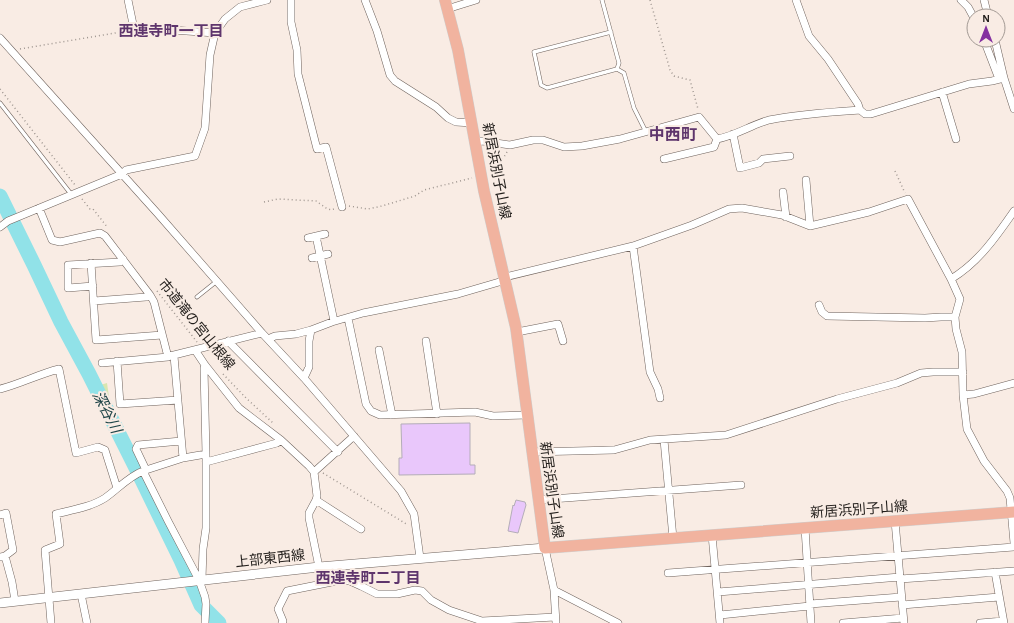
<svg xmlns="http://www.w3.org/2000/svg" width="1014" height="623" viewBox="0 0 1014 623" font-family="'Alegreya Sans','Noto Sans JP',sans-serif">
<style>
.green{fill:#d8e6b1}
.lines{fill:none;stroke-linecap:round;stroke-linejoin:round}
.river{stroke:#91e2e8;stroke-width:15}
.building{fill:#e9c7fb;stroke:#b4adb8}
.lane-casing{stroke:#6f635d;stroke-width:4.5}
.street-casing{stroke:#6f635d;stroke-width:8}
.secondary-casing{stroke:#6f635d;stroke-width:10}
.primary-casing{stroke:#cececd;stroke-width:12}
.path{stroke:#a09791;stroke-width:1.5;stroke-dasharray:1 3;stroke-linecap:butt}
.lane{stroke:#fff;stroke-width:3.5}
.street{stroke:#fff;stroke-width:7}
.secondary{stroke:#fff;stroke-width:9}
.primary{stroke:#f1b39f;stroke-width:11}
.labels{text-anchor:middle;stroke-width:4;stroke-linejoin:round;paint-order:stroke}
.street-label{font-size:14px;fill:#221e1b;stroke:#f9ece4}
.neighbourhood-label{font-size:15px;font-weight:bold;fill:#5e356c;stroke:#f9ece4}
.water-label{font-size:15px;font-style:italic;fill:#1f4548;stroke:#f9ece4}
.quarter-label{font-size:16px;font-weight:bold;fill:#5e356c;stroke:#f9ece4}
</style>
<rect width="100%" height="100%" fill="#f9ece4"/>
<path class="green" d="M107,383L110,404L97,386Z"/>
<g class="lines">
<path class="river" d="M0,196L34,265L61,322L89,374L142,480L181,560L201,605L219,623"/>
</g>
<path class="building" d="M470,423V465H475V474L399,475V458H402L401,424Z
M516,500L525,502L526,505L518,533L508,531L513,505L514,506Z"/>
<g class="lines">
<g class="lane-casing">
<path id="lane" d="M602,0L619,63L617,69
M611,32L534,52L541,85L547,88L617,69L624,73L634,108L646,132
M0,103L71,194
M197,297L217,281"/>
</g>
<g class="street-casing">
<path id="street" d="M128,0L134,29H158L215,33
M291,0V22L297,50L298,74L317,149L326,147L342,207
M365,0L377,31L390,75L395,81L436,107L448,118L456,122L472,123
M796,0L809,36L828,59L858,104L860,110
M961,0L968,7L974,18
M984,0L988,16
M447,9L476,0
M0,38L158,214L262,333L304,378L401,491L414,514L420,558
M984,40L999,79
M995,40L1004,78L1014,109
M942,92L956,139
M733,134L740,168L759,163L763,159L790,156
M475,142L482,141L510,145L533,140H543L564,147L582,146L620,139L699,117L717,139C735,136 751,125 769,120C798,114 830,112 860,110L865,114H871L969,84L992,81L1004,78
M664,159L714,147L717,139
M806,180L810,226
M783,192L786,217
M39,208L52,240L60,242L100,233L105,236L150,295L154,302L168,357L102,363
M0,227L8,221L122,174L126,170L195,156L205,128L210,55L215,33L225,19L240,7L267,0
M316,236L334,321
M308,238L325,234
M633,246L650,372L658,389L660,398
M312,258L328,254
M91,263L96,340L162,335
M505,277L633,246L692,225L729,209L742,208L782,215L810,226L869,212L908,199L951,279L960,299L955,317L956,329L962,352L963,395L967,429L984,461L1007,491L1010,498L1014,543
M951,279C978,263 996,237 1014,211
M93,286L68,288V265L120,262L123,259
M94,301L146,297L150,295
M819,305L822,312L827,316L925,318L941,317H955
M348,318L366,404L371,411L380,415L475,412L493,416L527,415
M517,332L558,324L563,341
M268,339L275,336L296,334L311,330L332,322L363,313L458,294L506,280
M228,341L338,452
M426,341L437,414
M195,350L205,365L239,408L281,440L309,466L314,472
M379,350L392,415
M170,356L262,333
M174,356L183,458
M117,361L120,404L178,400
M304,378L309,367V341L311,330
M0,389C20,384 39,374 59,369L76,453L98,447L105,450L117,488
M963,395L974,394L1014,383
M664,440L673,538
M532,452L614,450L650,440L726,435L837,399L897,383L921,373L933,372H963
M206,462L277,443L281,440
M146,470L183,458L206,454L204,368L205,365
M143,471L146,470L136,449L138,445L181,441
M316,500L317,496L314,472L354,436
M538,500L741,485
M0,515L6,513L13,550L5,556L0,557
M895,521L904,623
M805,528L811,623
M712,535L720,623
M545,548L554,590L556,623
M5,556L12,582L15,601
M995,572L1004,623
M668,573L1014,547
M202,579L203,549L206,528V454
M900,579L1014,571
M321,583L319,567L309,518V513L316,500L361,529
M554,590L618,623
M718,592L900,577
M81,594L87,623
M810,604L901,597
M902,605L999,597
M720,615L810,606
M51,623L45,550L60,544L56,514C72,510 91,507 105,498C118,489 128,477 143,471L168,521L199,580L205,597L206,604L205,623
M282,623L283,621L278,609L287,591L342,580L350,581L361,586L377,594H397L415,590L422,591L431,600L449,610L482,621L555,617
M843,623L903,618
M980,623L1003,621"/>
</g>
<g class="secondary-casing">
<path id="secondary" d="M0,603L319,567L545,548"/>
</g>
<g class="primary-casing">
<path id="primary" d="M445,0L458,50L484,191L516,328L545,548L1014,512"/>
</g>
<path class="path" d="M650,0L670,70L674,76L690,80L698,109
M20,49L127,31
M0,89L75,185
M490,170L504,157L507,152
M895,171L905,193
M82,199L90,209H93L108,228
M264,202L278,199L316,201L326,208L331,210L334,209
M349,206L368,209L382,206L415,196L424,190L472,178
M157,291L197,342
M223,374L246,398L273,423
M323,473L408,525"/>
<use href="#lane" class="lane"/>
<use href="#street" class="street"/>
<use href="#secondary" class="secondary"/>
<use href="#primary" class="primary"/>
</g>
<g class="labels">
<g class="street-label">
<text transform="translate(497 171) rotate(79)" y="5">新居浜別子山線</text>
<text transform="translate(197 324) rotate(51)" y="5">市道滝の宮山根線</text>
<text transform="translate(552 490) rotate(82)" y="5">新居浜別子山線</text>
<text transform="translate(859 509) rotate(-4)" y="5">新居浜別子山線</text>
<text transform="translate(270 558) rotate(-6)" y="5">上部東西線</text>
</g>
<g class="neighbourhood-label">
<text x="171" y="36">西連寺町一丁目</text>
<text x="368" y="583">西連寺町二丁目</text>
</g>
<g class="water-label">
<text transform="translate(107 412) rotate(63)" y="5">深谷川</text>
</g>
<g class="quarter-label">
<text x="673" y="140">中西町</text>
</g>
</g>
<g transform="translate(986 28)"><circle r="19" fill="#f9ece4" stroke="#a39a94"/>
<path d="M0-3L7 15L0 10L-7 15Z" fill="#8531a0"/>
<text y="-6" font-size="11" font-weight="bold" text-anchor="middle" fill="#221e1b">N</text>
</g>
</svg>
